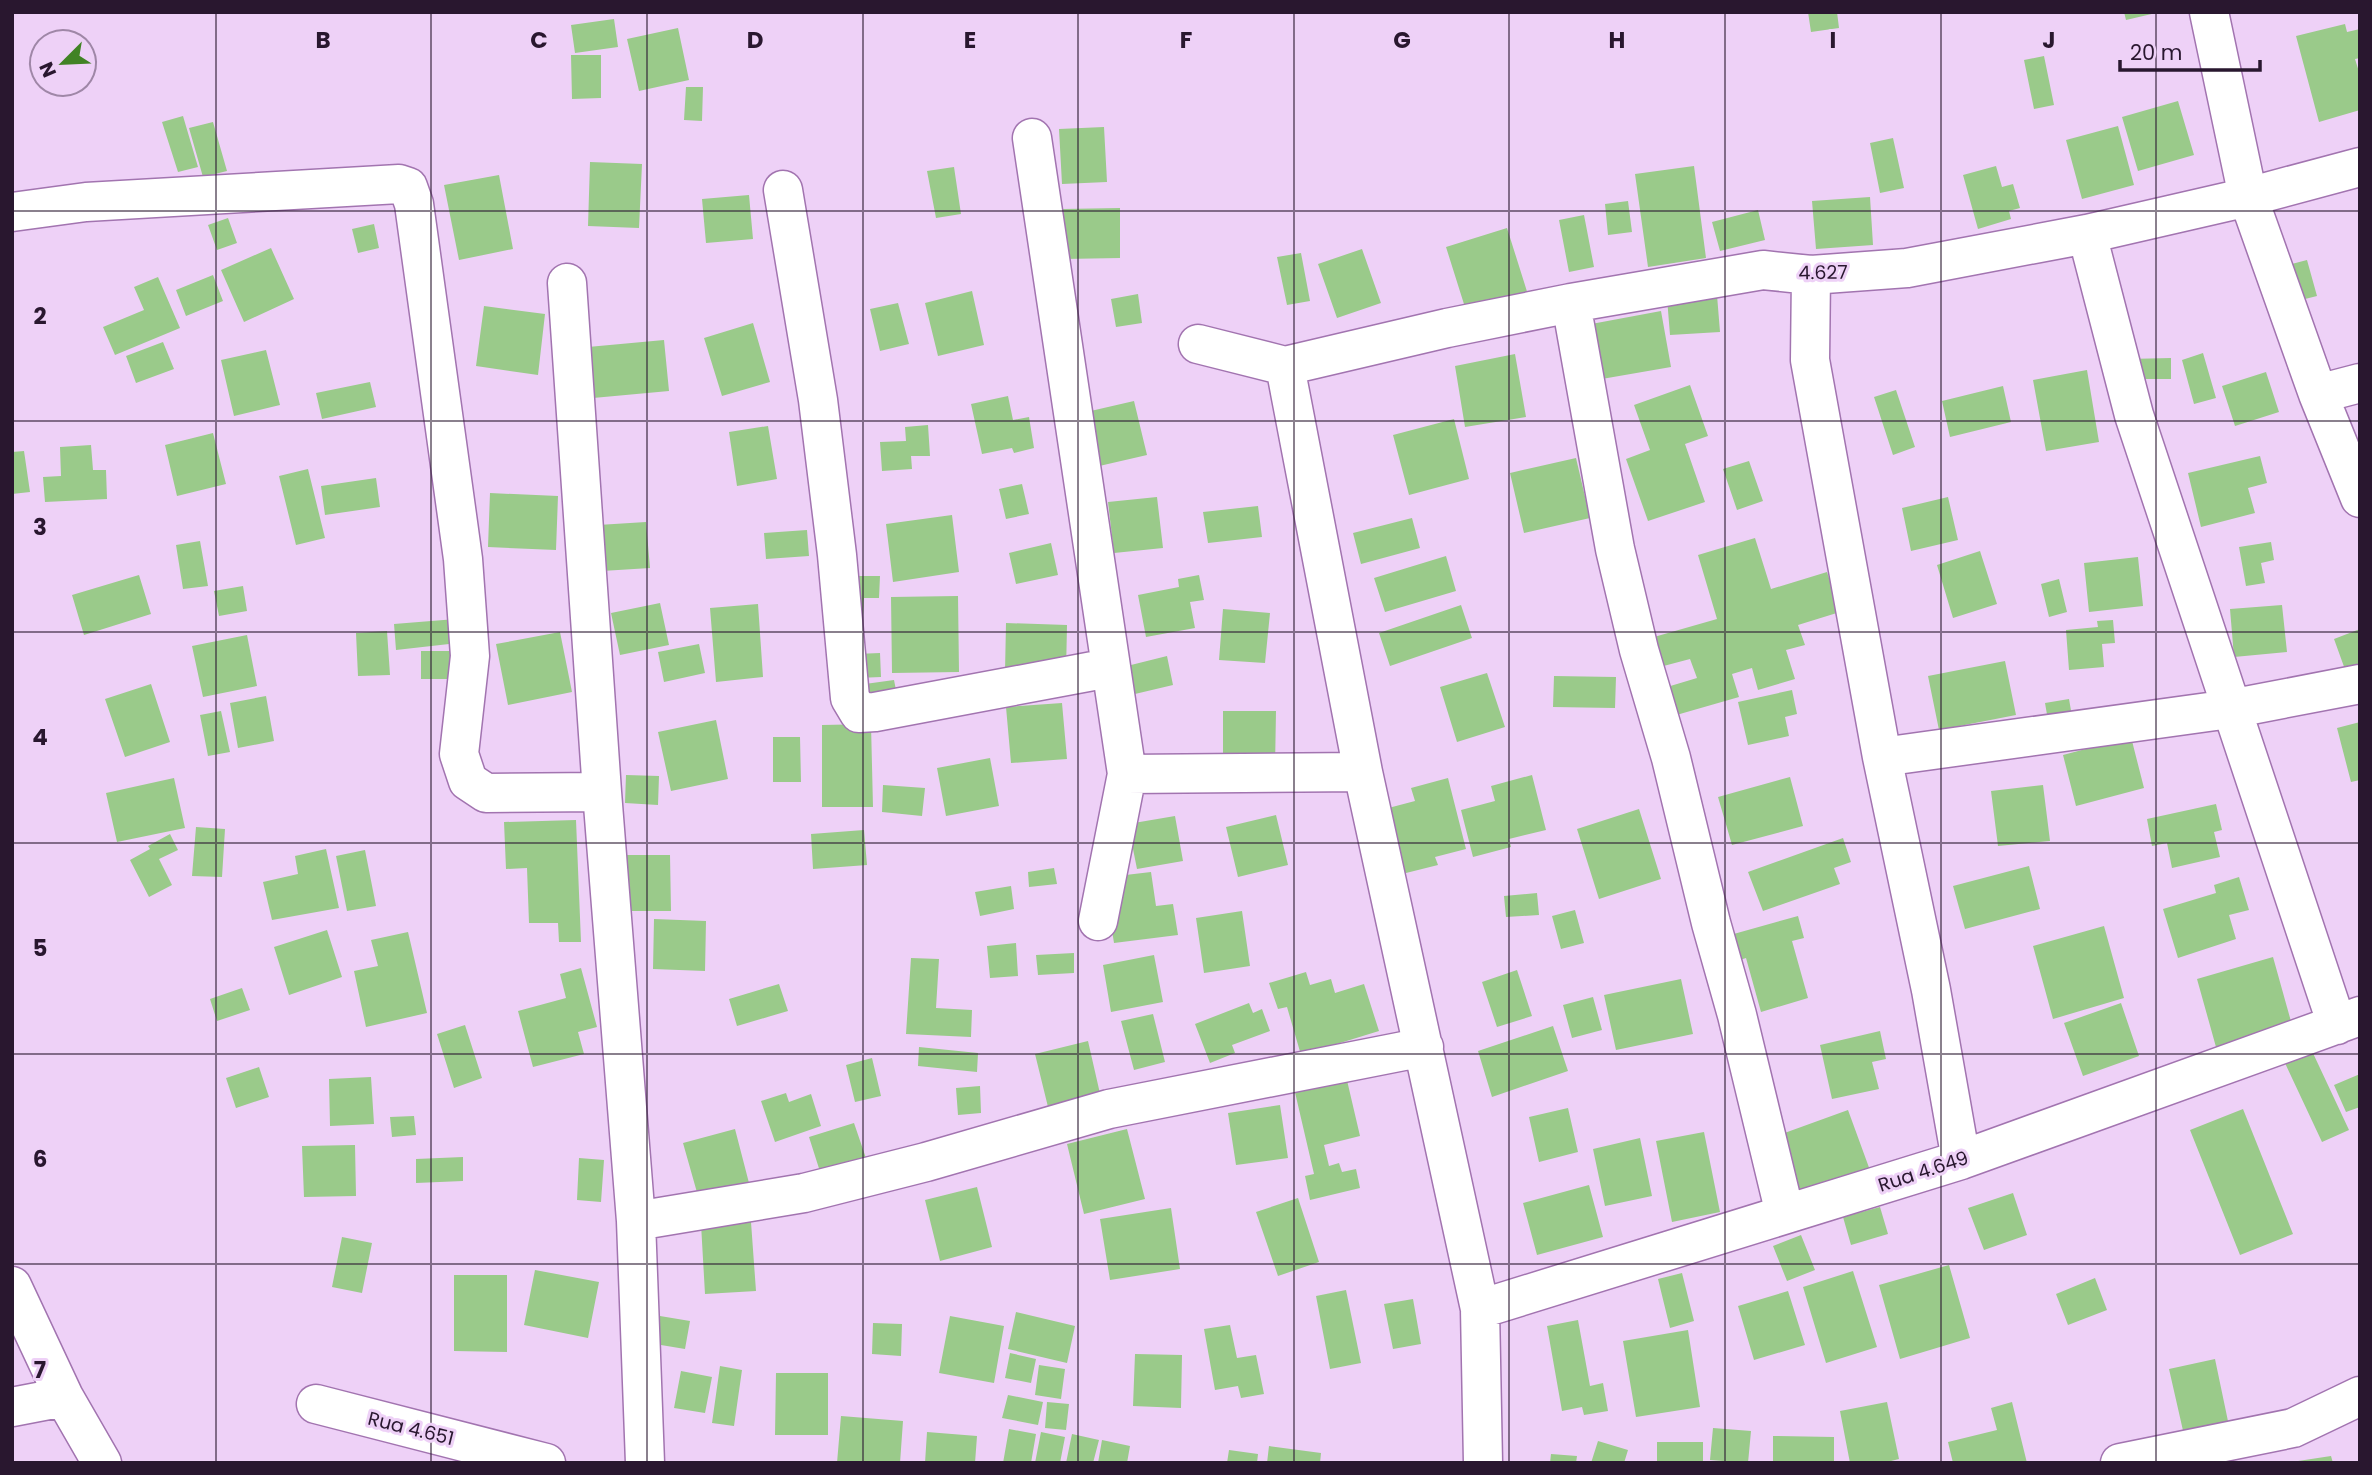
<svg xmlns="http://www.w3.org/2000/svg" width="2372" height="1475" viewBox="0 0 2372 1475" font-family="Poppins,sans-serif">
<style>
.building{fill:#9aca8a}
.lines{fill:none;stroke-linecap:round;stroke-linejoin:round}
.street-casing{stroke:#a274b0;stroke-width:41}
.street{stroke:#fff;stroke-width:38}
.grid{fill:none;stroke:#29172f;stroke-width:2;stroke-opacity:0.55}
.labels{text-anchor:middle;stroke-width:6;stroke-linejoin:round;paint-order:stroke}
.street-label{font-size:19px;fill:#29172f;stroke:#eed1f7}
.grid-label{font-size:23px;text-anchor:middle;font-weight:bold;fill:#29172f;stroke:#eed1f7;stroke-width:6;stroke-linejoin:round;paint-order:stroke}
</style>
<rect width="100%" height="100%" fill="#eed1f7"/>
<path class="building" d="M1808,12H1837L1839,28L1811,32Z
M2124,12H2156V13L2126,20Z
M614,19L618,47L575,53L571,25Z
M2345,24L2347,32L2360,29V58L2355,59L2360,75V110L2319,122L2296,36Z
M678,28L689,80L639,91L627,39Z
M571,55H601V98L572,99Z
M2044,56L2054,105L2034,109L2024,60Z
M686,87H703L702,121L684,120Z
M2178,101L2194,155L2138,171L2122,117Z
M183,116L198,167L178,172L162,122Z
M213,122L227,171L203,177L189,128Z
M2118,126L2134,185L2082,199L2066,140Z
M1104,127L1107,182L1062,184L1059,129Z
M1893,138L1904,188L1880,193L1870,143Z
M590,162L642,164L639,228L588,226Z
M1694,166L1706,258L1648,267L1635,174Z
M1996,166L2002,187L2013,184L2020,208L2009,211L2011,219L1978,229L1963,175Z
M954,167L961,214L936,218L927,171Z
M499,175L513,249L459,260L444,185Z
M749,195L753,239L706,243L702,199Z
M1870,197L1873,245L1816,249L1812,201Z
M1628,201L1632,232L1608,235L1605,204Z
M1120,208V258L1064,259L1063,209Z
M1758,210L1765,240L1720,251L1712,222Z
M1584,215L1594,267L1569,272L1559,220Z
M228,218L237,243L217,250L208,225Z
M374,224L379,248L358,253L352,229Z
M1507,228L1530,301L1469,320L1446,247Z
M271,248L294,299L244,322L221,270Z
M1362,249L1381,303L1337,318L1318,264Z
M1301,253L1310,301L1287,305L1277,257Z
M2307,260L2317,296L2293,302L2284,266Z
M213,275L223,301L186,316L176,290Z
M158,277L180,328L115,355L103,327L144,310L134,287Z
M972,291L984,345L938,356L925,303Z
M1138,294L1142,323L1116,327L1111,299Z
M1717,295L1720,332L1670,335L1667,298Z
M898,303L909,344L880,351L870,309Z
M484,306L545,314L538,375L476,366Z
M1661,311L1671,367L1596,380L1586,325Z
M753,323L770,382L722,396L704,338Z
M664,340L669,391L593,398L588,347Z
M163,342L174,369L136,383L126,356Z
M266,350L280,405L234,416L221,360Z
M2203,353L2216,398L2194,404L2182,360Z
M1515,354L1526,417L1465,427L1455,366Z
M2171,358V379H2129L2128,359Z
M2087,370L2099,442L2046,451L2033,380Z
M2266,372L2279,412L2235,426L2222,386Z
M370,382L376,407L322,419L316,393Z
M1690,385L1708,436L1685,444L1705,502L1648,521L1626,459L1650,450L1634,405Z
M2003,386L2011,422L1950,437L1942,401Z
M1896,390L1915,447L1893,455L1874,397Z
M1008,396L1013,420L1029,417L1034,448L1014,453L1012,448L982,454L971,404Z
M1134,401L1147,455L1095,467L1082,413Z
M1454,419L1469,479L1409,495L1393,435Z
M928,425L930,456H911L912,469L882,471L880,442L906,441L905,427Z
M768,426L777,479L737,486L729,432Z
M213,433L226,484L177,496L165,445Z
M91,445L93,470H106L107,499L45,502L43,477L61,476L60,447Z
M24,451L30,492L12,494V452Z
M2260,456L2267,483L2248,488L2255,513L2201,527L2188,473Z
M1576,458L1590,518L1524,533L1510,473Z
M1749,461L1763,501L1737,510L1723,469Z
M308,469L325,538L296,545L279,476Z
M376,478L380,507L325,515L321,486Z
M1022,484L1029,514L1006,519L999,489Z
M490,493L558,496L556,550L488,547Z
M1157,497L1163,548L1114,553L1108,502Z
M1948,497L1958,540L1911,551L1902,508Z
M1258,506L1262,537L1208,543L1203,512Z
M952,515L959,572L893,582L886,524Z
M1412,518L1420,548L1361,564L1353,533Z
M646,522L650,568L602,571L598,525Z
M807,530L809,556L766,559L764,533Z
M1755,538L1771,589L1827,572L1840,612L1798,625L1805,645L1786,650L1795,679L1758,690L1752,668L1732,674L1739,697L1666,718L1657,690L1697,678L1690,659L1656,668L1647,639L1717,619L1698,555Z
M200,541L208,586L183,589L176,545Z
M2271,542L2274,560L2261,563L2265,583L2246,586L2239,547Z
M1051,543L1058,575L1016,584L1009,553Z
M1980,551L1997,604L1953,618L1937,565Z
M1446,556L1456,591L1385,612L1374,578Z
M2138,557L2143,606L2089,612L2084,563Z
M139,575L151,614L84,635L72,595Z
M1199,575L1204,600L1190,602L1195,628L1146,637L1138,595L1179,587L1178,579Z
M846,576H880L879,598H864L863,616H843Z
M2059,579L2067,612L2049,617L2041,584Z
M243,586L247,611L219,616L214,591Z
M958,596L959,672L892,673L891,597Z
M660,603L669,645L620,655L611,613Z
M758,604L763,677L716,682L710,608Z
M1461,605L1472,638L1390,666L1379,633Z
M2282,605L2287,652L2234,657L2230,609Z
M1223,609L1270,613L1265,663L1219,660Z
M456,619L458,643L396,650L394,624Z
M2113,620L2115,643L2102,644L2104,667L2069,670L2066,630L2098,627L2097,621Z
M1006,623L1067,625L1066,673L1005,672Z
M2360,629V671L2347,675L2334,639Z
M387,631L390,675L358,676L356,633Z
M560,632L572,692L508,705L496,644Z
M247,635L257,686L203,697L192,646Z
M699,644L705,673L664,682L658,652Z
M421,651H453L452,679H421Z
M880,653L881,677L857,678L856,654Z
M1167,656L1173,685L1118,698L1111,670Z
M2005,661L2016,715L1939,730L1928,676Z
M1487,673L1505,727L1457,742L1440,687Z
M1554,676L1616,677L1615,708L1553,707Z
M894,680L899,705L869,709L865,684Z
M151,684L170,742L125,757L105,699Z
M1792,690L1797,714L1785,717L1789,736L1748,745L1738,702Z
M266,696L274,741L238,748L230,703Z
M2069,699L2073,722L2049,726L2045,703Z
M1062,703L1067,759L1011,763L1006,707Z
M221,711L230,752L208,756L200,715Z
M1223,711H1276L1275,768H1223Z
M716,720L728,779L671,791L658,732Z
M2360,722V780L2351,782L2337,728Z
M871,724L873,807H822V725Z
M773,737H800L801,782H773Z
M2131,737L2144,788L2076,806L2063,755Z
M990,758L999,806L946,816L937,768Z
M626,775L659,776L658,805L625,803Z
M1532,775L1546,830L1509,839L1511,847L1473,857L1461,810L1495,801L1491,786Z
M1790,777L1803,826L1732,845L1718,797Z
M174,778L185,828L117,842L106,793Z
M1448,778L1466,849L1435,857L1438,865L1394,876L1377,811L1415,801L1411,788Z
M883,785L925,788L922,816L882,812Z
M2043,785L2050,841L1998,846L1991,791Z
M2216,804L2222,830L2214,832L2220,857L2172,868L2167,843L2152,846L2147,819Z
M1639,809L1661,879L1599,899L1577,829Z
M1276,815L1288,865L1238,877L1226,827Z
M1175,816L1183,861L1137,869L1128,824Z
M576,820L581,942H559L558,923H529L527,868L506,869L504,822Z
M196,827L225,829L222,877L192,876Z
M864,830L867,865L813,869L811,834Z
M170,834L178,850L159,859L172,885L149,897L130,860L150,849L148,846Z
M1843,838L1851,862L1834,868L1840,884L1763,911L1748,872Z
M326,849L339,908L272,920L263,882L298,874L295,856Z
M365,850L376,906L347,911L336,856Z
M614,855H670L671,911H614Z
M2029,866L2040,909L1965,929L1953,886Z
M1054,868L1057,884L1029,887L1028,872Z
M1151,872L1156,906L1173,904L1178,935L1114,943L1109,911L1121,909L1117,876Z
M2239,877L2249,910L2229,915L2236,939L2178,958L2163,909L2216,893L2214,885Z
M1011,886L1014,909L980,916L975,892Z
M1537,893L1539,915L1506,917L1504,896Z
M1575,910L1584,943L1561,949L1552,916Z
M1242,911L1250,966L1204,973L1196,918Z
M1798,916L1804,938L1792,941L1808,998L1761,1012L1746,958L1730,963L1723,937Z
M654,919L706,921L705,971L653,969Z
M2104,926L2124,998L2053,1019L2033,946Z
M327,930L342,977L289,995L274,947Z
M408,932L427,1013L366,1027L354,971L378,966L371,940Z
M1016,943L1018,976L990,978L987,946Z
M1074,953V973L1038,975L1036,955Z
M1154,955L1163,1002L1111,1012L1103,965Z
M2273,957L2292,1025L2216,1047L2197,979Z
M911,958L939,959L936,1008L972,1010L971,1037L906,1034Z
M581,968L597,1027L578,1032L584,1054L533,1067L518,1011L566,998L560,974Z
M1517,970L1532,1016L1497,1027L1482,982Z
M1306,972L1310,985L1331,979L1335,993L1364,984L1379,1031L1301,1055L1287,1007L1278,1009L1269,983Z
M1681,979L1693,1034L1616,1050L1604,995Z
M779,984L788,1011L737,1026L729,999Z
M242,988L250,1010L217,1021L210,999Z
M1593,997L1602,1030L1572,1038L1563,1005Z
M1249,1003L1253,1013L1262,1009L1270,1031L1232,1045L1235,1053L1210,1063L1195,1024Z
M2121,1003L2139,1056L2083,1076L2064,1023Z
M1153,1014L1165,1062L1134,1070L1121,1021Z
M465,1025L482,1078L454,1088L437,1034Z
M1553,1026L1568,1071L1492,1097L1478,1051Z
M1880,1031L1886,1059L1872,1062L1879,1089L1832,1099L1820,1045Z
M1088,1041L1101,1098L1049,1111L1035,1054Z
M919,1047L978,1053L977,1072L918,1066Z
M2312,1051L2349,1130L2322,1142L2285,1063Z
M872,1058L881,1096L855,1102L846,1065Z
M259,1067L269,1097L236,1108L226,1078Z
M2360,1074V1107L2346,1112L2334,1085Z
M1346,1076L1360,1136L1324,1145L1329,1166L1339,1163L1342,1172L1356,1169L1360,1188L1310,1200L1305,1176L1314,1174L1294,1088Z
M371,1077L374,1124L330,1126L329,1079Z
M980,1086L981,1113L958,1115L956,1088Z
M786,1093L789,1102L811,1094L821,1126L775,1142L761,1101Z
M1280,1105L1288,1158L1236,1165L1228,1113Z
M1568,1108L1578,1152L1539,1162L1529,1117Z
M2243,1109L2293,1234L2240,1255L2190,1130Z
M1848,1110L1871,1173L1802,1198L1779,1135Z
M414,1116L416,1135L392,1137L390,1117Z
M854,1123L869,1167L823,1181L809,1137Z
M735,1129L749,1183L698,1196L683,1143Z
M1127,1129L1145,1199L1084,1214L1067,1144Z
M1704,1132L1720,1212L1672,1222L1656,1141Z
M1640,1138L1652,1196L1605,1206L1593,1149Z
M355,1145L356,1196L304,1197L302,1146Z
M463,1157V1181L416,1183V1159Z
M579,1158L604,1160L601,1202L577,1200Z
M1589,1185L1603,1237L1537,1255L1523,1203Z
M977,1187L992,1247L940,1261L925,1200Z
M2013,1193L2027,1235L1984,1250L1968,1208Z
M1298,1198L1319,1262L1278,1276L1256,1212Z
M1880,1207L1888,1234L1851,1245L1843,1217Z
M1171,1208L1180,1269L1110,1280L1100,1219Z
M751,1222L756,1291L705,1294L701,1224Z
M1801,1235L1815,1270L1787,1281L1773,1246Z
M342,1237L372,1243L362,1293L332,1287Z
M1949,1265L1970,1338L1900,1359L1879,1285Z
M535,1270L599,1282L588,1338L524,1325Z
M1853,1271L1877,1347L1826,1363L1803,1287Z
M1682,1273L1694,1321L1670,1328L1658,1279Z
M454,1275H507V1352L454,1351Z
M2095,1278L2107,1310L2068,1325L2056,1294Z
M1346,1290L1361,1363L1330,1369L1316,1296Z
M1788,1291L1805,1345L1754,1360L1738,1306Z
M1413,1299L1421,1344L1393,1349L1384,1304Z
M1016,1312L1075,1326L1067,1363L1008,1349Z
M654,1315L690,1321L685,1349L649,1343Z
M950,1316L1004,1326L994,1383L939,1373Z
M1578,1320L1590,1386L1603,1383L1608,1411L1584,1415L1582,1407L1562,1411L1547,1326Z
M873,1323L902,1324L901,1356L872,1354Z
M1230,1325L1237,1358L1256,1355L1264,1394L1241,1398L1238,1386L1215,1390L1204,1329Z
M1688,1330L1700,1407L1636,1417L1623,1341Z
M1010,1353L1036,1359L1031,1383L1005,1378Z
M1135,1354L1182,1355L1181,1408L1133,1406Z
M2215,1359L2229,1426L2184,1435L2169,1369Z
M1039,1365L1065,1369L1061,1399L1035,1395Z
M720,1366L742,1370L734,1426L712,1423Z
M681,1371L712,1377L705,1413L674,1408Z
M776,1373H828V1435H775Z
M1008,1395L1043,1402L1038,1425L1002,1418Z
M1047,1402L1069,1404L1066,1430L1045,1428Z
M1887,1402L1899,1459L1883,1463H1850L1840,1411Z
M2012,1402L2027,1463H1953L1948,1442L1997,1430L1991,1408Z
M841,1416L903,1421L900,1463H837Z
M1713,1428L1751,1431L1748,1463L1710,1460Z
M1009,1429L1036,1434L1031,1463H1003Z
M927,1432L977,1436L975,1463H925Z
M1041,1432L1065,1437L1060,1463H1035Z
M1072,1434L1099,1440L1093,1463H1066Z
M1773,1436L1834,1437V1463H1773Z
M1102,1440L1130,1446L1127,1463H1098Z
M1598,1441L1628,1450L1624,1463H1591Z
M1657,1442H1703V1463H1657Z
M1269,1446L1321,1453L1320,1463H1267Z
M1229,1450L1258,1454L1257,1463H1227Z
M1551,1454L1577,1456L1576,1463H1550Z
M2331,1456L2333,1463H2298V1461Z"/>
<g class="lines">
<g class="street-casing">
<path id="street" d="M2209,12L2248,197L2318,394L2360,498
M1032,138L1127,774L1098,921
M783,190L818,400L837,555L850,698L859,713L875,712L1109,668
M12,212L86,202L399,184L408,187L414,204L463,559L470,656L459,754L468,781L486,793L602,792
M2087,234L2134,415L2337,1025
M1811,275L1810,360L1882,757L1931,990L1961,1160
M567,283L602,792L636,1221L645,1463
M1571,303L1615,549L1639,650L1671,758L1711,923L1737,1015L1785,1214
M1198,344L1285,366L1363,772L1480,1309L1483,1463
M1285,366L1447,328L1571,303L1763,270L1811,275L1907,268L2087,234L2248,197L2360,167
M2318,394L2360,383
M1882,757L2230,709L2360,684
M1127,774L1363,772
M636,1221L804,1193L926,1162L1109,1109L1424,1047
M12,1286L64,1397L102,1463
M1480,1309L1961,1160L2360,1016
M316,1404L546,1463
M12,1407L64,1397
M2120,1463L2293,1428L2360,1396"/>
</g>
<use href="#street" class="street"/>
</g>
<path class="grid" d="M216,12V1463M431,12V1463M647,12V1463M863,12V1463M1078,12V1463M1294,12V1463M1509,12V1463M1725,12V1463M1941,12V1463M2156,12V1463M12,211H2360M12,421H2360M12,632H2360M12,843H2360M12,1054H2360M12,1264H2360"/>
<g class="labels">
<g class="street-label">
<text transform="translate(1823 272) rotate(-1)" y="7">4.627</text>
<text transform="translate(1923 1171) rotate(-18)" y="7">Rua 4.649</text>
<text transform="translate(411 1428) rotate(14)" y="7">Rua 4.651</text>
</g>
</g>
<g class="grid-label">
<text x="323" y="48">B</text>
<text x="539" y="48">C</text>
<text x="755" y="48">D</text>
<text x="970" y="48">E</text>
<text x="1186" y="48">F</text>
<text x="1402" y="48">G</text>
<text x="1617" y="48">H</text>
<text x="1833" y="48">I</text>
<text x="2049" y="48">J</text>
<text x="40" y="324">2</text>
<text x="40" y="535">3</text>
<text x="40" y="745">4</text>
<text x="40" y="956">5</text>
<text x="40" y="1167">6</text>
<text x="40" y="1378">7</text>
</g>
<rect width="2372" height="1475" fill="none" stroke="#29172f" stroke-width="28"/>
<g transform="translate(63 63) rotate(246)"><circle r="33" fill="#eed1f7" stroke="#9f87a7" stroke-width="2"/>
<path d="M0-5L12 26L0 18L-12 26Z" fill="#418325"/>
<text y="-10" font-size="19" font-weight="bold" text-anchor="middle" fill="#29172f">N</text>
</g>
<path d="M2120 60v10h140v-10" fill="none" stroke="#29172f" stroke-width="3.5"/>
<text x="2130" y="60" font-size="21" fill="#29172f" stroke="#eed1f7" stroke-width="5" paint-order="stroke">20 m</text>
</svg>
